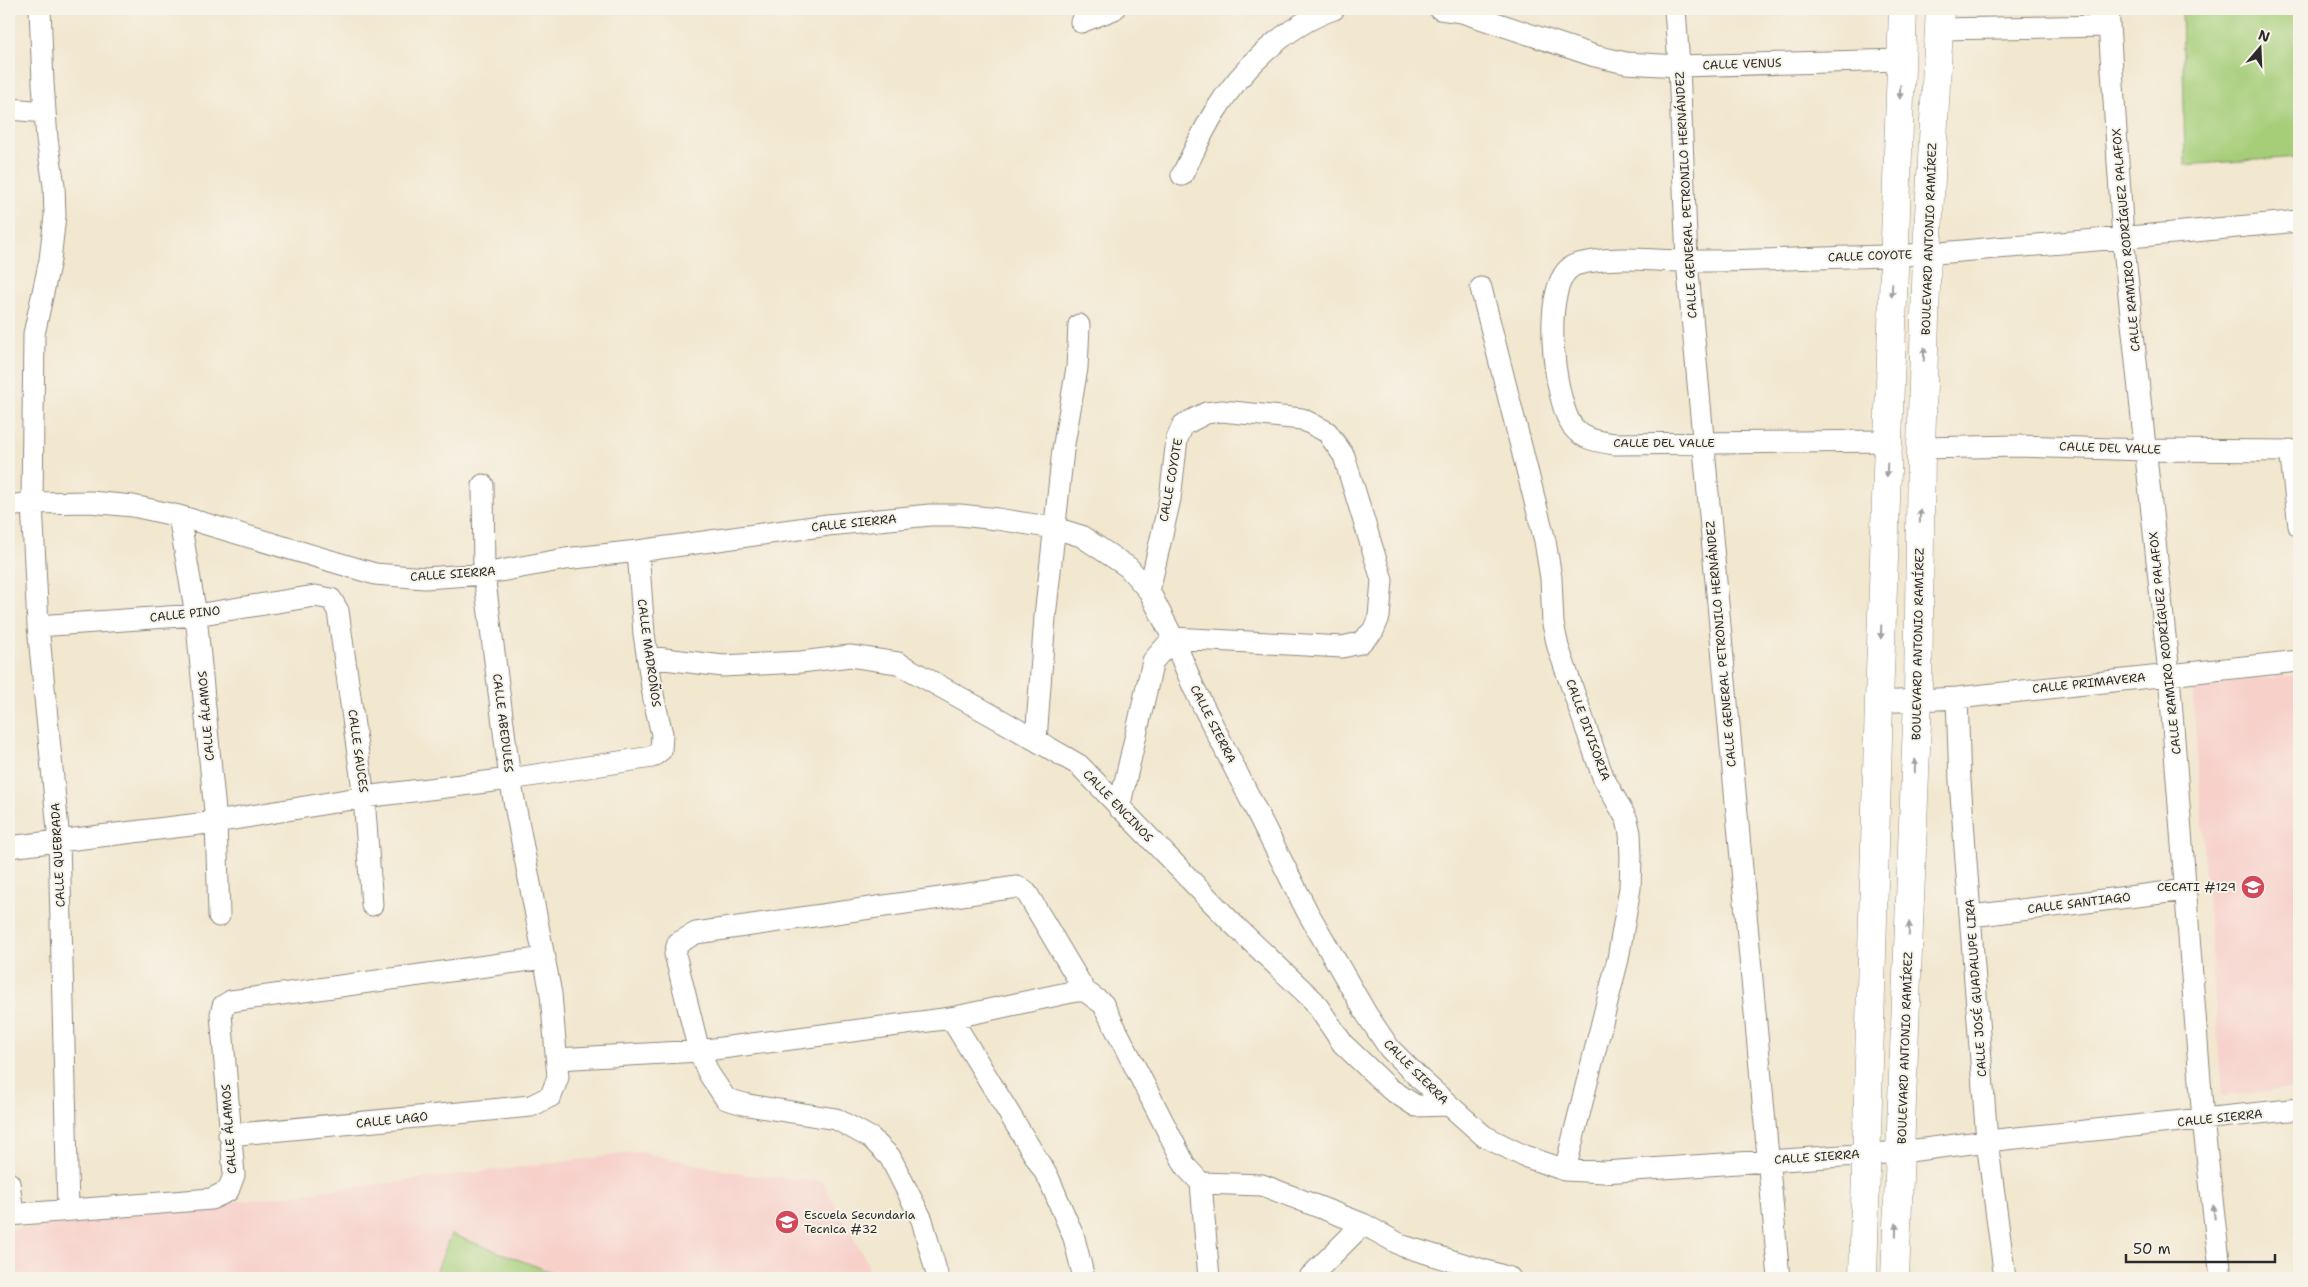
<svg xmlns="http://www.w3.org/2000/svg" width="2308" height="1287" viewBox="0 0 2308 1287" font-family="'Shantell Sans',sans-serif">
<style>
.built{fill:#f7d0ca}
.green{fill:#a6ce79;stroke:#687c52}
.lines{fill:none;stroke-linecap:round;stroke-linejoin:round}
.street-casing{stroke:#8e897d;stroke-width:23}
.secondary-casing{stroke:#8e897d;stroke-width:29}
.street{stroke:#fff;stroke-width:21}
.secondary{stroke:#fff;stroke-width:28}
.oneway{fill:#a0a0a0}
.labels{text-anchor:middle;stroke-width:4;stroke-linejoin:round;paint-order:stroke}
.street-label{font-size:12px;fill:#2b2b2b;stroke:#f7f3e8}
.poi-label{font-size:12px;fill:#2b2b2b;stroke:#f7f3e8;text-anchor:end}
</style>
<rect width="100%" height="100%" fill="#f7f3e8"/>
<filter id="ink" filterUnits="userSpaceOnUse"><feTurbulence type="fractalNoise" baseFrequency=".02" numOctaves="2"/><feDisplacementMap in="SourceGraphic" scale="10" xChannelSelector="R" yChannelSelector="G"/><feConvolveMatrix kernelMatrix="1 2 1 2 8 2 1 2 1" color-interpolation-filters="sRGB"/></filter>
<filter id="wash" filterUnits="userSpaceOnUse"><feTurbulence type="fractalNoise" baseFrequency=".0096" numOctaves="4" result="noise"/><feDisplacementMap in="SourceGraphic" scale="20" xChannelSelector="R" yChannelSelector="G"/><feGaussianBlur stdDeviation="1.12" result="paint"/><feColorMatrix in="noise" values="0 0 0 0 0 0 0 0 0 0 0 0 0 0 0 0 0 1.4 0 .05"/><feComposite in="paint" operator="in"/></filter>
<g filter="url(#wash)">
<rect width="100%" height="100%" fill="#f2e7cf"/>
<path class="built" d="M2299,675V1089L2222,1096L2192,685Z
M640,1152L748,1175L822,1181L867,1262L869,1278H9V1230Z"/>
<path class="green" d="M2182,9H2299V157L2185,165Z
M451,1234L567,1278H434Z"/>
</g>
<g filter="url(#ink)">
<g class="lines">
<g class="street-casing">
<path id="street" d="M40,9L43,83L47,139L54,186L55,216L50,260L34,334L32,503L38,626L59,840L68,1209
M1440,9L1462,12L1595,56L1626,63L1679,66L1902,60
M1675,9L1679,66L1687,261L1779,1278
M2108,9L2123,238L2169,674L2203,1120L2221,1278
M1081,22L1114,9
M1939,29L2109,26
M9,109L45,112
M1182,175C1193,154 1202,132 1214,113C1241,69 1285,26 1334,9
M1481,288L1545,541L1551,578L1553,624L1558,647L1603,777L1627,820L1630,833L1631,857L1630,888L1618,959L1565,1170
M1888,441L1616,444C1601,442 1583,440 1573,427C1554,403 1537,274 1578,264C1613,255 1651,261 1687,261C1752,261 1817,258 1882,256C1925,255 1968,250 2010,247C2107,240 2203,230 2299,221
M1921,448L2018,446L2145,450L2299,451
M2290,450L2299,526
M9,506L32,503L90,502L133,506L179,516L375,574L425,578L484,574L565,559L638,551L828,525L930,515H960L997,519L1055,528L1081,536L1128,567L1149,591L1173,638L1193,686L1307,911L1367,1015L1390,1049L1420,1079L1484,1136L1524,1156L1565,1170L1604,1172L1901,1152L1987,1141L2299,1109
M179,516L196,615L216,822L219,916
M38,626L196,615L315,596L331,599L338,611L364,797L372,905
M648,657L723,666L801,662L850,656L898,663L997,718L1079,765L1232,923L1314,1001L1343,1044L1390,1089L1416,1106L1448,1105
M1957,698L1960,781L1987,1141L2005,1278
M1879,702L1957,698L2299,661
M1036,740L1045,617L1063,450L1077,368L1079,325
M1119,808L1153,661L1173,638L1342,647L1360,643L1373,631L1379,617L1382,580L1344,456L1327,432L1302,419L1222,411L1206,413L1183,425L1177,439L1170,499L1149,591
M9,847L216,822L364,797L510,779L652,757L661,750L662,734L654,700L644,634L638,551
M1971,916L2186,890
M1085,991L1028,895L1024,890L1017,887L696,933L678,943L675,954L699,1051L951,1018L1076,991H1085L1103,1004L1186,1167L1201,1183L1262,1185L1363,1224L1403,1246L1510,1278
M951,1018L1049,1179L1074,1238L1084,1278
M557,1059L699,1051L709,1074L726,1099L748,1105L836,1119L871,1138L890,1157L922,1220L938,1278
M229,1135L531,1106L551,1096L558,1077L551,994L510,779L484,574L483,485
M9,1183L13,1214
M1201,1183L1209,1278
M9,1215L211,1199L228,1191L234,1175L221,1014L223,1006L231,1001L545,958
M1309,1278L1363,1224"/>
</g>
<g class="secondary-casing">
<path id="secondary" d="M1863,1278L1879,702L1903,9
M1895,1278L1918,698L1921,448L1927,253L1940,9"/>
</g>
<use href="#street" class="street"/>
<use href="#secondary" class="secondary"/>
</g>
<defs><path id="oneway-solid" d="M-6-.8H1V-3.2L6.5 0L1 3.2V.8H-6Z" transform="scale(1.25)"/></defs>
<g class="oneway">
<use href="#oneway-solid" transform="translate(1900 92) rotate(92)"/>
<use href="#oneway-solid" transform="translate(1892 290) rotate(92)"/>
<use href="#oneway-solid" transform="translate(1924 354) rotate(-88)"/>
<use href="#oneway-solid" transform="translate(1887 470) rotate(92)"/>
<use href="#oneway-solid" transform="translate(1920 516) rotate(-89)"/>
<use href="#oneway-solid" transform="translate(1881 632) rotate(92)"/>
<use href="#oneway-solid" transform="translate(1915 766) rotate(-88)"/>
<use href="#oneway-solid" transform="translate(1909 929) rotate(-88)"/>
<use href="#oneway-solid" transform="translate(2214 1212) rotate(-96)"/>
<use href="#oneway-solid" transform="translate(1896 1230) rotate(-89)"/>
</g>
</g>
<defs>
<g id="school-disc" transform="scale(1.25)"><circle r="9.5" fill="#d1495b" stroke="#f7f3e8"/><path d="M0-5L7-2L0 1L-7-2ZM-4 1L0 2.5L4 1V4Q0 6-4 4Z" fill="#fff"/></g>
</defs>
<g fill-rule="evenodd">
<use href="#school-disc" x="2253" y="887"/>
<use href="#school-disc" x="787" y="1222"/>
</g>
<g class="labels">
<g class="street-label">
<text transform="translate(1742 64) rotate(-2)" y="4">CALLE VENUS</text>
<text transform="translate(1686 195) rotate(-93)" y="4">CALLE GENERAL PETRONILO HERNÁNDEZ</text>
<text transform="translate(1929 239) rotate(-88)" y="4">BOULEVARD ANTONIO RAMÍREZ</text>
<text transform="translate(2126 240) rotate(-95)" y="4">CALLE RAMIRO RODRÍGUEZ PALAFOX</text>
<text transform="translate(1870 256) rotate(-2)" y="4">CALLE COYOTE</text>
<text x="1664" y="447">CALLE DEL VALLE</text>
<text transform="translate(2110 448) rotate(2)" y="4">CALLE DEL VALLE</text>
<text transform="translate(1171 480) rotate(-80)" y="4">CALLE COYOTE</text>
<text transform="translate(854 523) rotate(-6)" y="4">CALLE SIERRA</text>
<text transform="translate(453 574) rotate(-4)" y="4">CALLE SIERRA</text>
<text transform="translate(185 614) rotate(-6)" y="4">CALLE PINO</text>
<text transform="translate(2165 643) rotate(-96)" y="4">CALLE RAMIRO RODRÍGUEZ PALAFOX</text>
<text transform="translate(1721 644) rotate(-95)" y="4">CALLE GENERAL PETRONILO HERNÁNDEZ</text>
<text transform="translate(1918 644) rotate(-89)" y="4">BOULEVARD ANTONIO RAMÍREZ</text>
<text transform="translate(649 653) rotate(82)" y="4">CALLE MADROÑOS</text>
<text transform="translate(2089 683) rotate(-6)" y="4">CALLE PRIMAVERA</text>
<text transform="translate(206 716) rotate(-95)" y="4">CALLE ÁLAMOS</text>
<text transform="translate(503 723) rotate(83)" y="4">CALLE ABEDULES</text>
<text transform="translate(1213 724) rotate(63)" y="4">CALLE SIERRA</text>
<text transform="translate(1588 730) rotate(70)" y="4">CALLE DIVISORIA</text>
<text transform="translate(358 751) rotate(82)" y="4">CALLE SAUCES</text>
<text transform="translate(1118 806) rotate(46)" y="4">CALLE ENCINOS</text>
<text transform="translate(58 855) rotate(-93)" y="4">CALLE QUEBRADA</text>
<text transform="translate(2079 903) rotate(-7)" y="4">CALLE SANTIAGO</text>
<text transform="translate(1976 988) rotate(-94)" y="4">CALLE JOSÉ GUADALUPE LIRA</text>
<text transform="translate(1905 1048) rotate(-88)" y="4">BOULEVARD ANTONIO RAMÍREZ</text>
<text transform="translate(1416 1072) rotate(45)" y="4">CALLE SIERRA</text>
<text transform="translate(2220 1118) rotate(-6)" y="4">CALLE SIERRA</text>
<text transform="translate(392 1120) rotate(-6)" y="4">CALLE LAGO</text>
<text transform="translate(229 1129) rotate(-94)" y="4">CALLE ÁLAMOS</text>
<text transform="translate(1817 1157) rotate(-4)" y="4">CALLE SIERRA</text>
</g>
<g class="poi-label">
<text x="2236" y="891">CECATI #129</text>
<text x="804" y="1219" text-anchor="start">Escuela Secundaria<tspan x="804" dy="14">Tecnica #32</tspan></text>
</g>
</g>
<rect width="2308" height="1287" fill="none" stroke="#f7f3e8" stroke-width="30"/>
<g transform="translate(2260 48) rotate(19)" stroke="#f7f3e8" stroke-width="4" paint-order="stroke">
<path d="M0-4L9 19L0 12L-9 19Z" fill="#2b2b2b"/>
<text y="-8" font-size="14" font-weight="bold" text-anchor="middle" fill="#2b2b2b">N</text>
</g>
<path d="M2126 1254v8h149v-8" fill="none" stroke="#2b2b2b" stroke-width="2.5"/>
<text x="2133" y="1254" font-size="15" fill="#2b2b2b" stroke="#f7f3e8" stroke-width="4" paint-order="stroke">50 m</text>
</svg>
